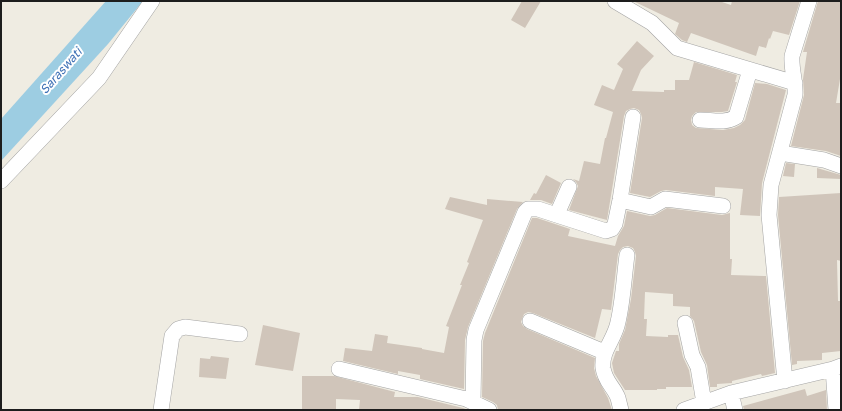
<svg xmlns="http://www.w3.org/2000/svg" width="842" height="411" viewBox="0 0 842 411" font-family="'Golos Text',sans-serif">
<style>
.water{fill:#9dcde2}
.building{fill:#d0c5ba}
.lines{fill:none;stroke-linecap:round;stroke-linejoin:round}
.street-casing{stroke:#a4a4a4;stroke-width:16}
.street{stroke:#fff;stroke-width:15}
.labels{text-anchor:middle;stroke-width:4;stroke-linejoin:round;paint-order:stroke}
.water-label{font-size:12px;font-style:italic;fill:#4072b6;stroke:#fff}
</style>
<rect width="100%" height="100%" fill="#efece2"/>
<path class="water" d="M106,1H143L108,44L1,161V119Z"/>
<path class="building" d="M522,1H541L525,28L511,20Z
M633,1H719L731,5L732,1H800L789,35L773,31L770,39L769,38L766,48L759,46L756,56L691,33L687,42L682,40L675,34L679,23Z
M818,1H841V73L836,103H841V156L826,151L791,146L804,95L803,79L807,52H803Z
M637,41L654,56L641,70L632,91L664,92V90H675V80H689L694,62L737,75L735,82H737L728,111L722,112H696L692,116L691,120L692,125L696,128L723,130L734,128L740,125L745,120L755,83L767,84L786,90L762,183L760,216L740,215L743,189L715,187V196L666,190L661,191L650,197L630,193L642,118L641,114L639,110L634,108L630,109L626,111L624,116L607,220L569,210L578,186L576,182L573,179L579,181L584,161L600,164L605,138H606L613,112L594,105L602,85L614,90L623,69L617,64Z
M786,163L795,164L794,177L783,176Z
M817,168L841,175V179L817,178Z
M546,175L561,183L552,204L541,200H530L534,193L536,194Z
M841,193V261L837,260L838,301H841V351L822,353V360L797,361V364L792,365L778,215L779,197Z
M450,197L487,205V199L523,202L517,209L468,327L465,340L464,389L420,379V375L398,371V374L343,361L345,348L372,351L375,334L388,336L387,343L422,348V349L444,353L449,327L446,326L462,285H460L469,263L467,262L483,220L445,209Z
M667,208L722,215L730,213V259H732L731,275L766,276L775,373L762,376L761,374L732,381V383L717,384V387H710L707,365L701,352L694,321L690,316V307L673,306V294L645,292L644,319H647L646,336L668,337V335H678L683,357L689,370L692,387H666V389H657V390H625L614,373L612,363L616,351H619V344L625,330L631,299L636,256L635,252L633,248L628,246L623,247L620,250L618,254L611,310L602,309L595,338L533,313L528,312L524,314L521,322L523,326L527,329L595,358L594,368L596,376L608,398L612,410H498L497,405L493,402L482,397L483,341L485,333L532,218H537L570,229L568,236L615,246L618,236L624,226L627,211L650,216L655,215Z
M263,325L300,333L293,371L255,365Z
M211,356L229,358L226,379L199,377L200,358L210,359Z
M302,376H334L395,392L394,397H418L463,408L468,410H359L360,400L336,399V410H302Z
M805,389L807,396L826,390L827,410H744L743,406Z"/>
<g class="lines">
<g class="street-casing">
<path id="street" d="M615,1L652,23L677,48L795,83
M700,120C712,120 725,124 736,117L750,70
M780,153L824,160L841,166
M1,181L99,78L152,1
M620,200L651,207L665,199L723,206
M557,214L569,187
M530,321L604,352
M685,323L692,355L698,367L704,403
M339,369L466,399L489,410
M833,369L836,410
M785,381L769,215L771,185L795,95C796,82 791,69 792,56L809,1
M731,393L735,410
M473,402L474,340L476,330L525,212L528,209H538L606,231L612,229L615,224L620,200L633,117
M161,410L172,336L178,329L185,327L240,334
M621,410C620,406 619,402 618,398C614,387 605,382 603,368C601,351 615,339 618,322C623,301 624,277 627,255
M684,410L731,393L833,369L841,366"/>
</g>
<use href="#street" class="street"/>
</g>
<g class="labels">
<g class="water-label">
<text transform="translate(61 71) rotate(-49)" y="4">Saraswati</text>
</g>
</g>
<rect width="842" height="411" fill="none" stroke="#1d1d1d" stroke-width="4"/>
</svg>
